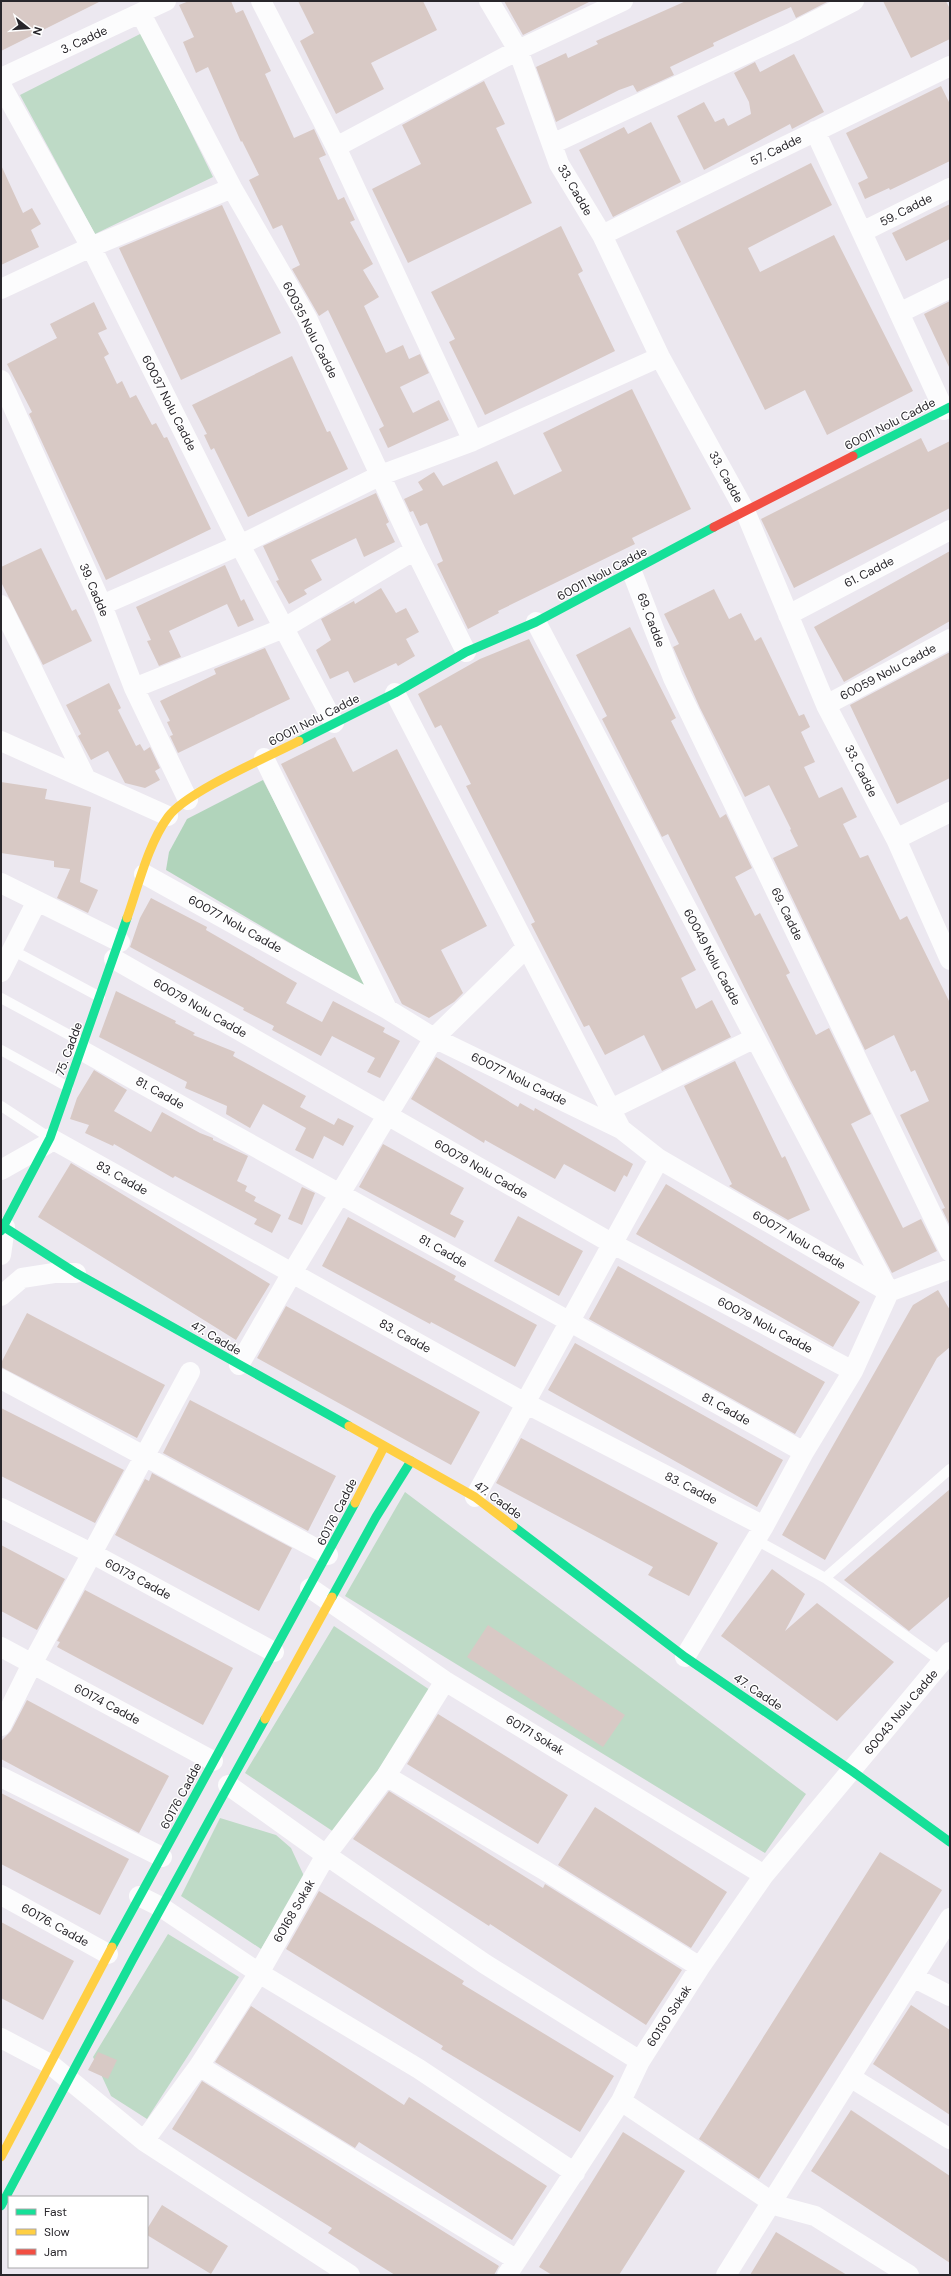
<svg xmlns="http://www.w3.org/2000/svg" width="951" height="2276" viewBox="0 0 951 2276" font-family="'DM Sans',sans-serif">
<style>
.green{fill:#bedac6}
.forest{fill:#b1d4bb}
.building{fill:#d8c9c5}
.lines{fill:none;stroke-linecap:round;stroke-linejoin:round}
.lane{stroke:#fcfcfd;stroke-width:10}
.street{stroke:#fcfcfd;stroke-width:20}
.fast{stroke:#16e098;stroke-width:9}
.slow{stroke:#ffcf43;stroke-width:9}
.jam{stroke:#f24e42;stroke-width:9}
.labels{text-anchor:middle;stroke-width:3;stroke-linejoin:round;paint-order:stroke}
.street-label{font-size:12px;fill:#28262b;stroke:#fff}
</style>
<rect width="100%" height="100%" fill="#ece8f0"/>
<path class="green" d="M142,33L213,177L95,234L20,95Z
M405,1492L806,1794L765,1853L345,1596Z
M334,1626L430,1690L337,1834L245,1773Z
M220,1818L276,1835L291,1848L304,1876L261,1949L181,1896Z
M168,1934L239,1977L147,2119L111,2096L93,2057Z"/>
<path class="forest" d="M263,780L373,992L166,870L169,852L187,819Z"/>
<path class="building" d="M1,1H101L1,51Z
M189,1H231L236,13L243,10L271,71L265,74L294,138L314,129L326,155L319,158L338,200L344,197L355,220L350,222L373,264L363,270L379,297L364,306L386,353L403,345L409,359L420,354L429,373L400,387L413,413L439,400L449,420L388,448L379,429L384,426L328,310L319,316L292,269L300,265L282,225L273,229L249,180L259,175L242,141L241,142L208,67L196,73L183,42L194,37L179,5Z
M298,1H423L437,30L371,63L384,89L336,114L300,41L314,33Z
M504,1H591L523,35Z
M686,1H829L796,18L791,7L762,20L713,43L714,46L670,67L674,75L637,92L633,85L619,90L556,122L536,67L566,53L568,58L598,44L596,41Z
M883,1H946L950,9V39L911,58Z
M794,54L824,112L792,129L790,124L704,170L677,116L704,102L715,122L724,118L728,126L751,114L749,102L734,73L755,62L760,72Z
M484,81L505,124L496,128L532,203L408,263L372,189L421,164L402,125Z
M941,86L950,104V161L890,190L889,188L865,199L858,183L868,178L846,133Z
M651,122L681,182L613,217L579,150L624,127L628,134Z
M811,163L832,205L748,248L760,272L834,235L913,391L827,435L805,390L765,410L676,231Z
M1,165L23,213L32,208L41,224L31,230L39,247L1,265Z
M950,204V239L906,261L892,233Z
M222,205L281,333L181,380L119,248Z
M561,226L583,271L578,274L615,351L485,415L449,342L455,339L431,292Z
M950,301V369L924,314Z
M94,302L107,329L98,333L109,354L104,357L117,384L122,381L130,398L136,395L152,425L156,423L164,438L167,437L211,529L106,580L29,414L32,412L7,364L57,338L50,324Z
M292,356L327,432L330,431L348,469L248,517L214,448L211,450L204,435L207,434L192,405Z
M632,389L691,509L632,538L635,544L498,611L499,613L468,629L437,564L443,561L427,523L420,526L413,511L410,512L404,499L423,490L418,482L434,472L443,486L497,461L514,495L562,471L543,433Z
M921,438L928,452L950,441V508L794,588L761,519Z
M376,493L389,522L386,524L395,542L364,557L356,538L311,560L322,580L304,590L307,594L289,604L276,581L279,580L263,546Z
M41,548L72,611L76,609L92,641L43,665L1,582V567Z
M950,551V621L844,682L814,627Z
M225,565L241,601L244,599L254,620L238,627L227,604L169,631L181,657L159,666L147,641L151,640L136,607Z
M381,588L396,613L406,608L419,632L406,639L415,656L398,666L396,663L354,683L348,671L330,679L316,650L331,640L321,619L354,601L355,604Z
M714,589L729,619L741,613L755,641L761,637L799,716L804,714L810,727L801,732L815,762L804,767L819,798L842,787L857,817L843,824L860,858L868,855L900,920L907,916L950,1003V1226L942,1209L945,1208L900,1115L929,1101L915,1070L911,1072L894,1035L865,1050L773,858L798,846L790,830L791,829L769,785L745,797L700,708L673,647L679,644L664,614Z
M630,627L676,718L671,721L720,818L726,814L752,868L735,877L755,916L760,913L790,973L786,975L816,1035L829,1028L871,1114L851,1124L903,1228L921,1219L937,1251L892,1273L790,1079L668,834L662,837L602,719L607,716L576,655Z
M529,639L696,970L681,978L696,1009L712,1000L731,1037L662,1071L644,1035L605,1055L589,1025L584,1027L531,924L535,922L466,786L471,784L441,725L435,728L418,694L480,659Z
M265,648L290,699L178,753L170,736L173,735L167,722L170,721L160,701L216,674L214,669Z
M950,652V778L897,804L850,705Z
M109,683L121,708L118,710L136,746L140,744L144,751L150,747L160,768L155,771L160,780L145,788L125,783L108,751L91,760L78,736L81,734L66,705Z
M335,737L353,772L397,749L487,926L441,950L463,993L454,1002L429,1018L402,1004L281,764Z
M1,782L47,789L45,799L91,807L80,882L98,890L88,913L57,898L70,869L54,867V861L1,853Z
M151,898L207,927L206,930L297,983L286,1003L322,1022L333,1001L385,1028L383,1032L400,1041L380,1078L367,1072L375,1058L332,1036L321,1056L272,1030L274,1026L243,1010L244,1008L130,947L140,918Z
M116,991L176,1021L175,1023L195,1033L193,1035L235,1052L233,1056L306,1096L300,1107L334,1125L338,1118L354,1126L343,1146L324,1136L313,1159L295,1150L306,1128L263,1104L250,1128L226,1114L227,1106L185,1088L187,1082L99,1037Z
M436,1057L518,1107L520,1103L534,1111L535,1108L633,1164L627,1177L624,1175L615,1192L564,1164L555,1179L485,1140L484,1143L411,1099Z
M735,1061L782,1158L785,1156L810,1210L788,1220L729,1186L732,1184L684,1086Z
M94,1070L127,1090L114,1111L151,1132L162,1112L200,1133L213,1138V1140L248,1156L237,1181L247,1186L245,1191L256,1197L254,1201L281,1215L272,1233L254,1224L257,1219L175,1176L173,1178L114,1144L113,1146L85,1133L89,1125L70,1119L77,1098Z
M383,1144L464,1188L450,1214L464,1221L455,1238L359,1187Z
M71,1163L270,1284L236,1340L38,1217Z
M666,1184L860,1302L833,1347L636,1234Z
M302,1187L315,1193L302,1225L288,1219Z
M518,1216L583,1251L559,1296L494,1261Z
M348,1217L456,1276L454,1280L537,1325L515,1367L431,1322L430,1324L322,1266Z
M618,1266L825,1382L795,1434L589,1319Z
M938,1290L950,1310V1347L937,1358L825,1560L782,1535L913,1305Z
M286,1306L480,1412L451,1465L257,1358Z
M27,1313L165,1385L137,1438L1,1367V1363Z
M575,1343L783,1460L757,1507L548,1390Z
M190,1400L336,1476L308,1531L163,1453Z
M1,1408L124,1470L95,1523L1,1476Z
M521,1438L718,1543L689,1596L648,1575L653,1567L496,1483Z
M152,1473L292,1548L259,1611L115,1535L145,1479L149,1481Z
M950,1489V1596L909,1631L844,1580Z
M1,1545L65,1579L37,1630L1,1611Z
M772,1569L805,1594L785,1631L817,1603L894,1662L837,1721L721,1636Z
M85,1590L233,1668L203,1725L57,1647L60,1642L57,1641Z
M488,1625L625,1715L603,1747L467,1657Z
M27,1700L169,1776L139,1833L1,1759V1741L11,1731Z
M438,1714L568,1795L538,1844L407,1764Z
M389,1791L543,1888L545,1884L682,1970L646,2025L490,1924L489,1926L353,1839Z
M1,1793L129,1859L100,1915L1,1864Z
M595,1807L727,1892L691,1948L558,1865Z
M880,1852L942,1890L759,2179L699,2139Z
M319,1891L464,1981L462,1984L614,2076L580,2132L441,2049L443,2046L286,1949Z
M1,1922L74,1961L43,2020L1,1998Z
M911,2005L950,2030V2115L873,2064Z
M251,2006L404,2105L409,2097L547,2186L512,2240L359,2142L355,2148L215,2062Z
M98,2052L117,2060L108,2079L88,2070Z
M202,2081L499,2266L494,2275H395L328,2233L332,2228L172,2129Z
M851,2110L950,2176V2263L811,2171Z
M623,2132L685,2171L619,2275H552L539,2267Z
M162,2205L228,2246L211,2274L147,2235V2229Z
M776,2232L847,2275H750Z"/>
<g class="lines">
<path class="lane" d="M12,950L100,997
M1,998L84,1043
M1,1050L68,1087
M1,1106L50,1138
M756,1540L825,1578L950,1469
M825,1578L942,1662"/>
<path class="street" d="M261,1L336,147L473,441
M489,1L518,50L559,164L602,235L660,357L745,511L826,705L896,839L950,960
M141,14L232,188L307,318L415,550L466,652
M1,78L166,1
M1,85L91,247L240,545L334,723
M815,131L944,410
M552,144L793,32L854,1
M336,147L518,50L623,1
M862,232L950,188
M602,235L950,66
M1,289L91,247L232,188
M899,313L950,288
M1,380L102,605L134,688L188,800
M632,572L673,678L950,1252
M1,605L86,779
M102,605L240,545L381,475L473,441L660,357
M788,615L950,530
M536,622L889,1292
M134,688L284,628L415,550
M395,693L621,1129
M826,705L950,639
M1,741L168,816
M264,758L387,1009
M896,839L950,812
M144,874L387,1009L434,1038L621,1129L659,1159L889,1292
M1,883L120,942
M114,959L613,1244L853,1371
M1,972L37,901
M81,1050C323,1183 562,1319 804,1452
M611,1109L755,1038
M50,1138L525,1403L764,1526
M1,1170L47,1144
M1,1255L5,1227
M1,1296L22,1278L54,1273H76
M239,1365L292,1273L434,1038L527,947
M1,1379L328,1555
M525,1403L659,1159
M475,1497L526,1404
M1,1508L93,1554L274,1652
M310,1588L445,1681L764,1875
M1,1647L213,1761
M685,1657L764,1526L804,1452L853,1371L889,1292L950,1269
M1,1726L32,1664L190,1372
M386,1776L544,1870L700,1967
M1,1777L162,1857
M228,1785L326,1855L485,1964L640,2061
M1,1895L108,1954
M139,1896L161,1907L259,1973L419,2069L575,2173
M913,1977L950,1996
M1,2038L50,2064L144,2141L350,2275
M199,2066L517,2260
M850,2077L950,2139
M621,2101L778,2206L815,2216L909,2275
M144,2141L199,2066L259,1973L326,1855L386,1776L445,1681
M507,2275L621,2101L640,2061L700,1967L764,1875L950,1652
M726,2275L950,1918"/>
<path class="fast" d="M853,456L950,407
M299,741L395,693L466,652L536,622L714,527
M1,1225L76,1273L349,1426
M1,1231L50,1138L127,918
M513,1526L685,1657L852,1771L950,1842
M332,1597L376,1517L411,1461
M112,1947L355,1503
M1,2206L133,1959L265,1719"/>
<path class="slow" d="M127,918C138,887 148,844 168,817C186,792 268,757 299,741
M349,1426L475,1497L513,1526
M355,1503L384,1447
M265,1719L332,1597
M1,2157L112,1947"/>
<path class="jam" d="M714,527L853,456"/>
</g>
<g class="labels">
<g class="street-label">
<text transform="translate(84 40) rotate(-25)" y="4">3. Cadde</text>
<text transform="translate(776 150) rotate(-26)" y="4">57. Cadde</text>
<text transform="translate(575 190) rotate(60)" y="4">33. Cadde</text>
<text transform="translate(906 210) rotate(-27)" y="4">59. Cadde</text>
<text transform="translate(310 330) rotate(63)" y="4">60035 Nolu Cadde</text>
<text transform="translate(169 403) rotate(63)" y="4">60037 Nolu Cadde</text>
<text transform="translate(890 424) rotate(-27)" y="4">60011 Nolu Cadde</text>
<text transform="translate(726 477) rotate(61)" y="4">33. Cadde</text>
<text transform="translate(869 572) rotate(-27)" y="4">61. Cadde</text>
<text transform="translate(602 574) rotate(-28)" y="4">60011 Nolu Cadde</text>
<text transform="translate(94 590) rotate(67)" y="4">39. Cadde</text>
<text transform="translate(651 620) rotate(69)" y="4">69. Cadde</text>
<text transform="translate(888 672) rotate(-28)" y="4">60059 Nolu Cadde</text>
<text transform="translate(314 720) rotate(-27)" y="4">60011 Nolu Cadde</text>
<text transform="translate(861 771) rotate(63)" y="4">33. Cadde</text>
<text transform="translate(787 914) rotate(64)" y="4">69. Cadde</text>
<text transform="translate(235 924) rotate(29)" y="4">60077 Nolu Cadde</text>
<text transform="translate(712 957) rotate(62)" y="4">60049 Nolu Cadde</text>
<text transform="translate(200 1008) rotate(30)" y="4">60079 Nolu Cadde</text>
<text transform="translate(69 1049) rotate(-70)" y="4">75. Cadde</text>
<text transform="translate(519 1079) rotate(26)" y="4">60077 Nolu Cadde</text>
<text transform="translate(160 1093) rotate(29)" y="4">81. Cadde</text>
<text transform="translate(481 1169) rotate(30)" y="4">60079 Nolu Cadde</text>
<text transform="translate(122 1178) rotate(29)" y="4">83. Cadde</text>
<text transform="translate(799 1240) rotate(30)" y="4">60077 Nolu Cadde</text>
<text transform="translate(443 1251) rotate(30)" y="4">81. Cadde</text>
<text transform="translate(765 1325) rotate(28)" y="4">60079 Nolu Cadde</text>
<text transform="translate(405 1336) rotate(29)" y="4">83. Cadde</text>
<text transform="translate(216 1338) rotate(30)" y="4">47. Cadde</text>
<text transform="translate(726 1409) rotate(29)" y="4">81. Cadde</text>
<text transform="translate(691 1488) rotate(27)" y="4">83. Cadde</text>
<text transform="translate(498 1500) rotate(36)" y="4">47. Cadde</text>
<text transform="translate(337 1512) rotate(-63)" y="4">60176 Cadde</text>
<text transform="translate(138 1579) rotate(28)" y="4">60173 Cadde</text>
<text transform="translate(758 1692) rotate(34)" y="4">47. Cadde</text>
<text transform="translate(107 1704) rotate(28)" y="4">60174 Cadde</text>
<text transform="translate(901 1712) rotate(-50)" y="4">60043 Nolu Cadde</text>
<text transform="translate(535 1735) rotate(31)" y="4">60171 Sokak</text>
<text transform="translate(181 1796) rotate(-62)" y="4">60176 Cadde</text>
<text transform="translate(294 1911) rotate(-60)" y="4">60168 Sokak</text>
<text transform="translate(55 1925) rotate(29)" y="4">60176. Cadde</text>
<text transform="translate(669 2016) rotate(-57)" y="4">60130 Sokak</text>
</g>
</g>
<rect width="951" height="2276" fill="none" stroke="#28262b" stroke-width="4"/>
<rect x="8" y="2196" width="140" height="72" fill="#ffffff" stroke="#a9a8aa"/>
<rect x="16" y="2209" width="20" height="6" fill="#16e098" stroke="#a9a8aa"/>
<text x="44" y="2216" font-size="12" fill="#28262b">Fast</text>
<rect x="16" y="2229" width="20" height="6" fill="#ffcf43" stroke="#a9a8aa"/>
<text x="44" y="2236" font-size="12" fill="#28262b">Slow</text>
<rect x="16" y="2249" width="20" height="6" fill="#f24e42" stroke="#a9a8aa"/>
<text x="44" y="2256" font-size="12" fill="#28262b">Jam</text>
<g transform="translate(28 28) rotate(107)" stroke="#ffffff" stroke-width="3" paint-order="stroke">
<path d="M0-3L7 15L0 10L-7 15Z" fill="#28262b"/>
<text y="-6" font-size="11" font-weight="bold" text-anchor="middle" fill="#28262b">N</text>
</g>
</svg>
